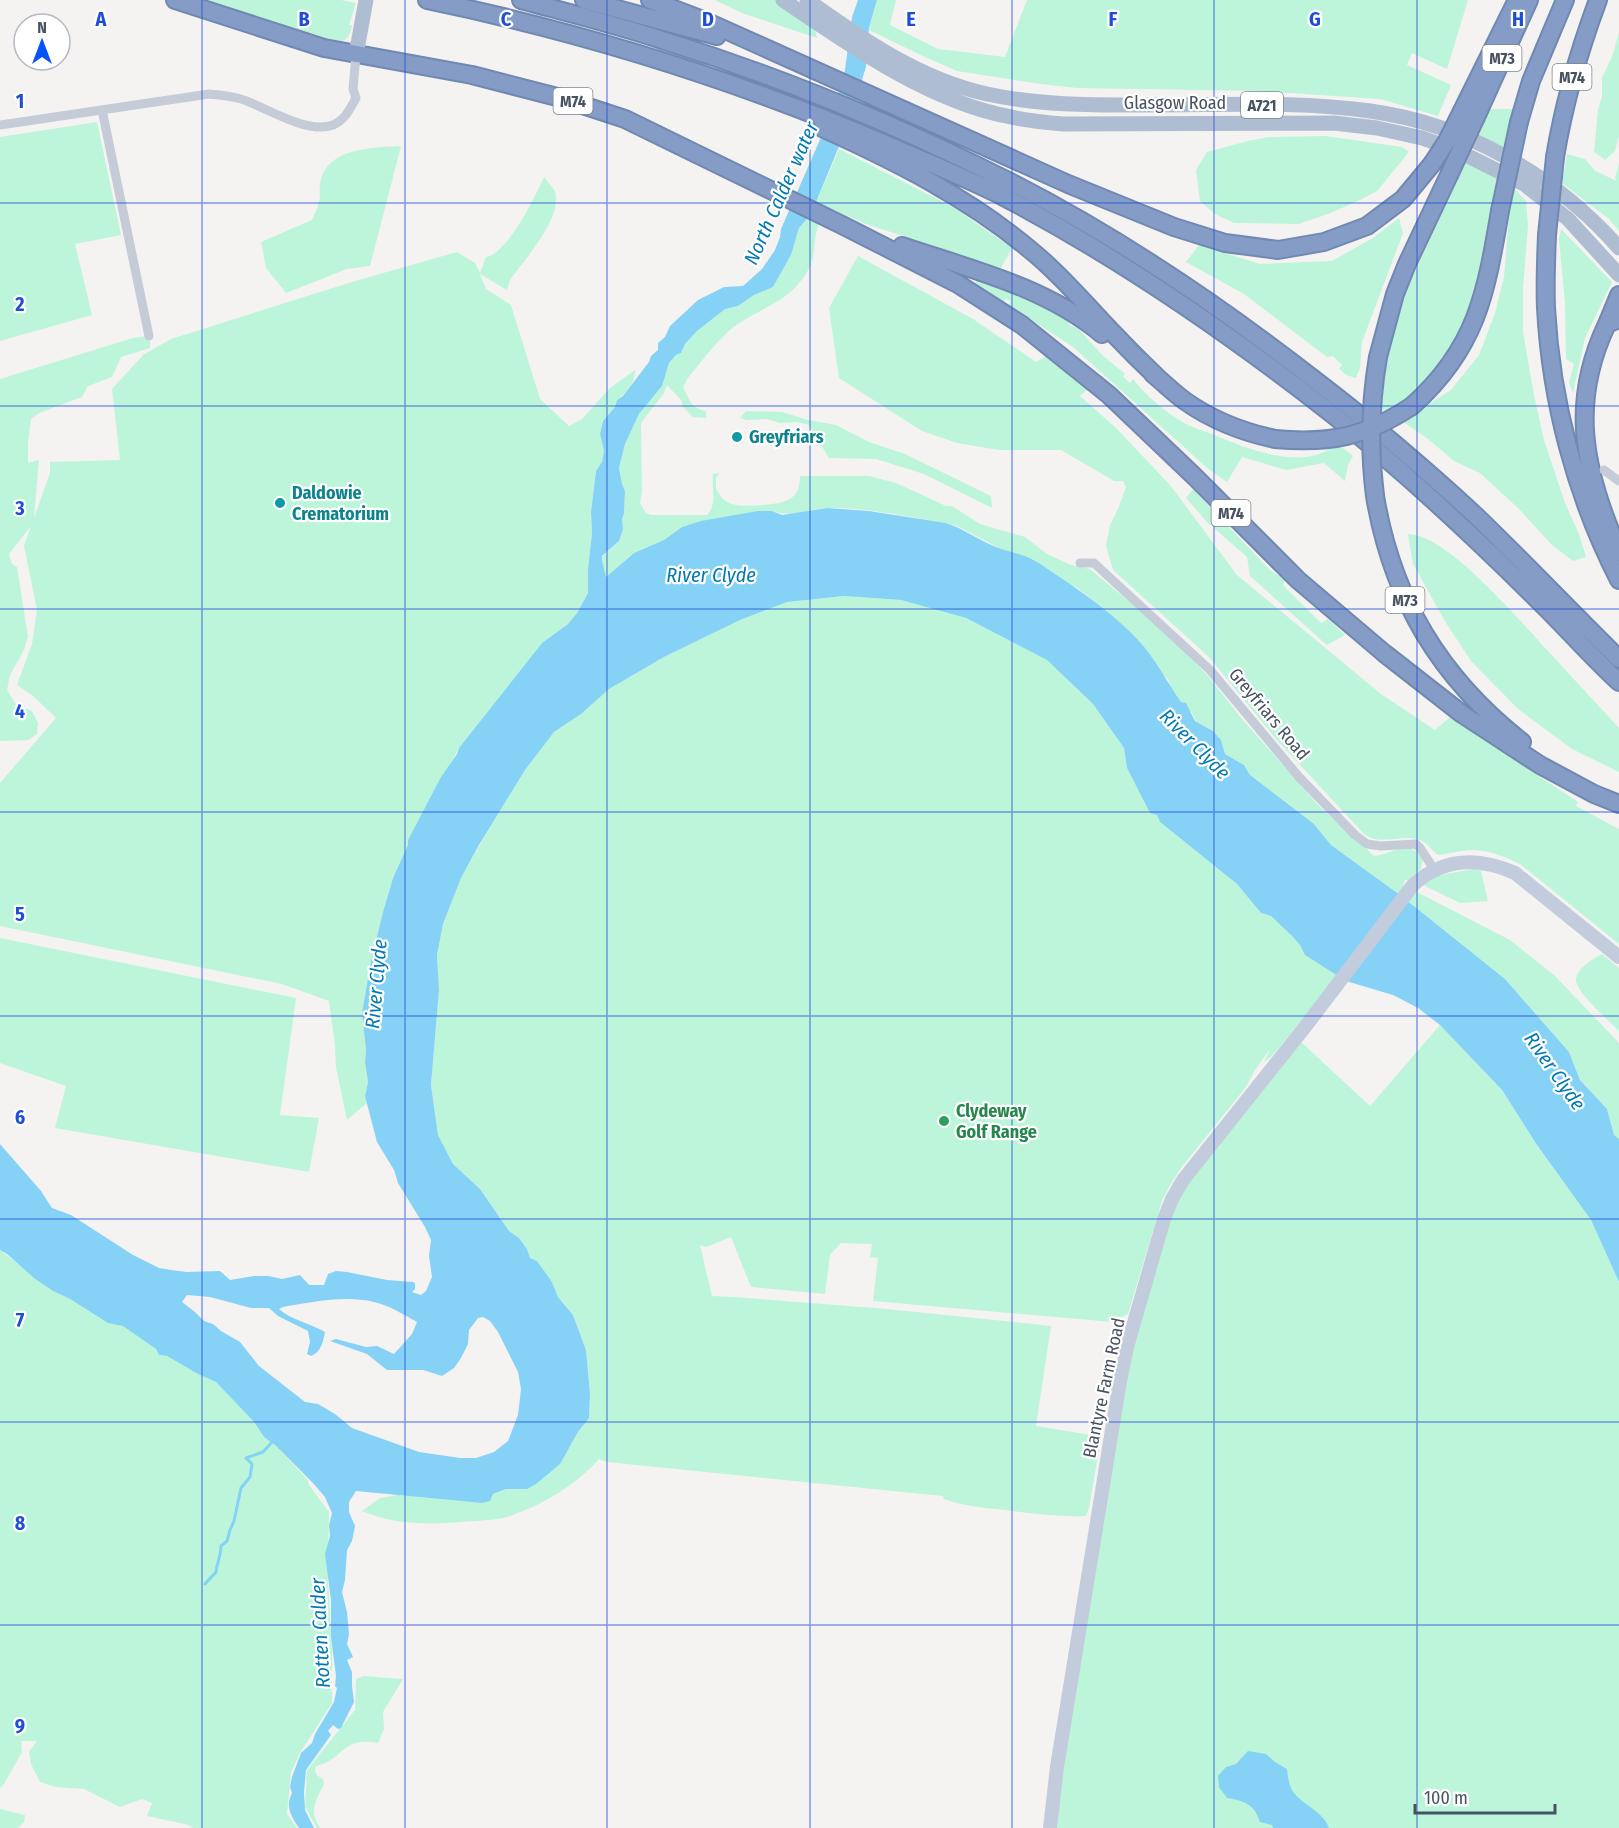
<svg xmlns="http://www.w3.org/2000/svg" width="1619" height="1828" viewBox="0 0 1619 1828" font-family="'Fira Sans Condensed',sans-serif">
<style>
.green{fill:#bdf5da}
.water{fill:#86d2f7;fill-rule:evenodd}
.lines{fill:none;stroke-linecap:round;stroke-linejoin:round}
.stream{stroke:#86d2f7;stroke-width:3}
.highway-casing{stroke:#7088b2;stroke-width:20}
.street{stroke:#c5ccd8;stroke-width:9}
.secondary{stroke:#c3ccdc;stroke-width:14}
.primary{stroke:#afbdd3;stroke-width:15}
.highway{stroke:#859dc6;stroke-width:16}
.highway-bridge-casing{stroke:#7088b2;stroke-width:20;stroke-linecap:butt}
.highway-bridge{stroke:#859dc6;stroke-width:16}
.grid{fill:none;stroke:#1d4ed8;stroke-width:1.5;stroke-opacity:0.55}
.culture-dot{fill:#0f9aa8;stroke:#fff;stroke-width:2}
.leisure-dot{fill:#2e9e5b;stroke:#fff;stroke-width:2}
.labels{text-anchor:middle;stroke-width:4.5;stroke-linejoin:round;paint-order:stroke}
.shield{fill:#fff;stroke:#7e8691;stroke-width:1.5}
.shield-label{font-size:16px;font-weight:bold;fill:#475262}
.street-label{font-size:18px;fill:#475262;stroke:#fff}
.culture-label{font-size:18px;font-weight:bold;fill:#0d838f;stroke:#fff;text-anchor:start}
.leisure-label{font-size:18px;font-weight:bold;fill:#27864d;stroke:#fff;text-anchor:start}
.water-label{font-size:20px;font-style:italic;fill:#017ab4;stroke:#fff}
.grid-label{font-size:20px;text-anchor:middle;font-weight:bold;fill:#1d4ed8;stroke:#fff;stroke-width:4.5;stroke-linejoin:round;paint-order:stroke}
</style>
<rect width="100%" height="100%" fill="#f5f2f2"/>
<path class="green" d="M207,0H341L356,3L349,25H352C350,36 347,42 335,42Z
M715,0H778L815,29L817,38L742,13Z
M877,0H896L890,25L938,49L1005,57L1027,0H1468L1447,69L1412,53L1407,65L1451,85L1438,116L1380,99L1258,91L1077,88L1041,84L957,71L927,58L869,30Z
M1619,32V136L1615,151L1605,160L1594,152L1598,109L1602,97V78L1613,54Z
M1490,109H1514L1505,147L1478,136Z
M97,122L121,235L75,244L92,315L0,341V137Z
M1326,136L1402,147L1409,152L1377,191L1360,200L1328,214L1299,224L1234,223L1215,214L1200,201L1196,170L1207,152L1248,141L1269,137Z
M401,146L370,266L347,269L286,293L266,268L261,242L312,220C314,214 318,208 319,202C321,196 319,190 320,184C326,147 372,148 401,146Z
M839,149L953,207L1012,248L1001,268L866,224L816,202Z
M1567,154L1585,159L1595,171L1617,181L1615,178L1619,164V231L1609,219L1562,183Z
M1465,161L1498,178C1490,237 1476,322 1438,369C1433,375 1427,380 1422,385C1408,399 1400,408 1380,411L1387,354L1398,315L1411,281Z
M544,177C547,181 553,187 555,192C563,218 524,260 510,280L507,290L480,274L486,289L511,305L540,399L569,426L582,419L610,388L635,370C636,382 626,393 617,400L615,407L603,421L600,434L604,451L602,462L596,471L591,512L592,533L588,569V593L577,613L568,624L542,643L459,748L408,840V845L393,878L383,912L371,961L362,1013L366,1050L365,1062L368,1082L365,1095L367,1103L347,1120L336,1067L335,1046L329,1001L282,984L0,926V783L56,718L32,695L17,685L32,644L37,610L24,546L31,526L9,554L12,564L17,567L28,637L23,652L10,675L7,690L15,703L32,711L38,723L37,734L28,740L0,741V379L133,338L146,336L150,341V348L121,357L112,377L88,386L82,397L39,413L31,419L28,443V463L39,460L34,518L50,473V462L120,460L112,389L143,355L171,339L352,282L457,252L475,263L480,273L486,257C508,253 535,197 544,177Z
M1514,188L1526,201L1528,226L1523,287V332L1534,395L1544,440L1565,503L1579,534L1586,557L1573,561L1552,545L1520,510L1480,473L1454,461L1428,439L1402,421L1451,390L1479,355L1495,313L1504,277L1510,206Z
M1399,218L1403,233L1362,342L1360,368L1356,378L1346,375L1339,369L1342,365L1333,356L1327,357L1244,294L1186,262L1199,245L1260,264L1332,261L1373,238Z
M807,219L819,224C812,240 817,257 807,272C789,302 764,306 738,324C722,334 701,362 688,378L683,387C690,400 690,408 706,411V418L693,417L682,406V401L667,385L664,393L641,423L642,491L640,503L646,513L651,515H707C718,503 711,489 713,474L720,473L716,478V489C720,496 724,502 732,504C743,508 778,505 788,500C798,495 800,486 800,476H869L896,483L946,506H952L980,524L1025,537L1047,554L1071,565L1090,569L1168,634L1208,676L1242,719L1320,807L1374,856C1394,854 1406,838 1423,858L1421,869L1408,880H1405L1400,895L1331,845L1314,824L1250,775L1244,765L1225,754L1221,740L1213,731L1196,721L1192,713L1181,702L1170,686L1168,679L1162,674L1159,667L1140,642L1108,612L1079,589L959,527L946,523C907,517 867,507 827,508C809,509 790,518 772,511L682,527L664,540L634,553L606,577L602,560L603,556L619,541L623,529L622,519L624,514L625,491L622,484L619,468L625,444L639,414L662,386L669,363L676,355L681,353L685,344L697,331L725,308L738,306L754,295L773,287L791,255L799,228Z
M1561,229L1612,282L1585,338L1573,393L1569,382L1574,364L1566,359L1565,303L1559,239Z
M858,256L973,319L1036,362L1049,355L1089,388L1080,396L1116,428L1170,485L1237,575L1381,694L1435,730L1450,717L1578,802L1576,806L1619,829V944L1520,864C1505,857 1489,850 1472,850C1461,850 1449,854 1438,855C1432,851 1429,845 1424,842C1406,831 1382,848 1364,834L1276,739L1209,657L1113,570L1106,546L1110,525L1118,509L1126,487L1123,481H1114L1061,450H999L957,443L922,431L839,378L829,308Z
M977,278L1061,315L1071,326L1078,328L1101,354L1125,374L1123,377L1130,383L1133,379C1147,397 1165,412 1186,424C1194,428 1203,431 1212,434C1241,446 1274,460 1306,457C1319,456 1328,449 1340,446L1353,456L1348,465L1345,481L1324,463L1286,470L1242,457L1227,482L1206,467L1073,347L1009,305L1010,301L1006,299L1003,303L975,285Z
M746,411L782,412L808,420L836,425L869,442L905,454L991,496L992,508L924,474L876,459L829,458L809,425L798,422L780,423L767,419L747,420L740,418Z
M1193,489L1270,570L1285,580L1283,585L1321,623L1328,619L1345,635L1327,645L1250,576L1247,557L1207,522L1186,498Z
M1408,534C1447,534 1520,621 1547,650C1571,676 1595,702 1619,728V772L1572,749L1518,709L1471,661L1446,623L1413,564Z
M844,596L901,600L966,618L1047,660L1093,704L1124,748L1127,768L1150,813L1158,815L1160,822L1237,884L1261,913L1271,916L1292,936L1300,945L1305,955L1339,976L1271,1057L1264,1062L1270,1049L1255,1070L1246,1087L1181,1168L1170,1185L1162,1201L1128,1314L1113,1322L873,1301L878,1258L870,1257L872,1244L841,1243L830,1255L825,1294L751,1287L731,1237L706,1247L700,1245L712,1296L735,1297L887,1309L1051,1326L1036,1426L1097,1436V1443L1099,1449L1089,1508L1086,1516C1058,1517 1032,1514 1005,1510C985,1508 964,1506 944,1499L943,1496L607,1462L599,1459C575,1486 541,1506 507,1517C497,1520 485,1520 475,1521C436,1524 399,1527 362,1511L380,1498L398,1495L482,1503L493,1494L506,1489H527L545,1476L571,1445L578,1432L589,1418L590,1394L586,1350L573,1315L558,1297L552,1282L530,1258L527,1249L519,1238L509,1231L480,1189L453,1164L438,1135L431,1085L439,990L437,955L443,924L461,878L489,829L525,770L540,749L554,732L581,714L609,689L664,657L740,620L787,602Z
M1474,869L1481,871L1488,901L1460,903L1421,884L1439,875Z
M1415,891L1510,940L1554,975L1619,1043V1139L1614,1135L1607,1109L1580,1080L1569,1052L1505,979L1406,900Z
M0,938L296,998L280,1115L319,1118L309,1172L55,1128L66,1086L0,1063Z
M1602,954L1619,968V1031C1610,1022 1576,992 1576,980C1576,969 1593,959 1602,954Z
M1440,1025L1502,1090L1537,1145L1591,1220L1619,1282V1828H1055L1058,1796L1117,1422L1133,1348L1170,1218L1182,1190L1300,1041L1370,1106Z
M0,1250L53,1291L70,1299L108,1323L123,1325L156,1349L159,1355L167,1356L198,1374L216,1382L254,1422L264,1437L275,1445L307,1479L309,1485L329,1512L328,1580L332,1652V1703L300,1753L291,1772L287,1814L297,1828H193L189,1825L147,1816L152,1803L142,1799L120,1807L84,1789L56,1787L40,1782L31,1764L29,1752L37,1741H21L22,1752L4,1784L0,1788Z
M364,1676L403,1679L383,1712L384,1729L378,1743C340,1736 346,1759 316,1766C314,1774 316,1775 323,1779L324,1784C316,1801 308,1810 320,1828H317L305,1807L307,1770L355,1710L356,1679Z
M0,1809L25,1815L24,1822L18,1828H0Z"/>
<path class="water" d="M858,0H877L869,28L866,67L847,127L816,202L807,219L799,228L791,255L773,287L754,295L738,306L725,309L697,331L685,344L681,353L676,355L669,363L662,386L639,414L625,444L619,468L622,484L625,491L624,514L622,519L623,529L619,541L602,556V560L606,577L634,553L664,540L682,527L701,521L758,511H772L782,515L827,508L869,511L946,523C964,529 979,540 996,547C1009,552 1023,554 1035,561C1043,565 1050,571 1058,576C1087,595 1116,616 1140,642C1156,660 1167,682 1181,702L1186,703L1195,721L1213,731L1221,740L1225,754L1244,765L1250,775L1314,824L1331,845L1400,895L1505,979L1569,1052L1580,1080L1607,1109L1614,1135L1619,1139V1282L1591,1220L1537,1145L1502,1090L1440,1025L1418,1008L1393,995L1346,981L1305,955L1300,945L1292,936L1271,916L1261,913L1237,884L1160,822L1157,815L1150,813L1127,768L1124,748L1093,704L1047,660L966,618L901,600L844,596L787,602L740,620L664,657L609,689L581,714L554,732L525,770L479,845L461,878L443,924L437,955L439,990L431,1085L438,1135L453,1164L480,1189L509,1231L519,1238L527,1249L530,1258L537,1261L552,1282L558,1297L573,1315L586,1350L590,1394L589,1418L578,1432L560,1464L536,1484L527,1489H506L493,1494L490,1501L482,1503L356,1491L349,1502V1512L355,1526L352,1541L347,1550L345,1580L342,1592L347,1612L349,1634L347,1644L353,1657L347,1660L352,1672V1686L354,1702L341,1728L338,1729L333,1725L328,1731L331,1735L306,1770L304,1792L305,1810L314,1828H299C291,1816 285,1807 292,1793L290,1787L292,1777L301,1753L312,1743L315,1734L334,1702L337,1688L335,1686L336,1676L331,1637V1600L325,1554L330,1536L329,1525L332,1513L325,1497L312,1482L275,1445L264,1437L254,1422L216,1382L198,1374L167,1356L159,1355L156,1349L123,1326L108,1323L70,1299L53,1291L34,1278L7,1254L0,1250V1144L41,1191L52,1208L71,1215L133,1255L159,1268L171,1270L187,1272L220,1271L230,1280L254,1276H268L282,1279L300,1275L309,1285H324L328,1274L336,1271L347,1272L387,1280L413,1282L415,1283V1289L412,1292L421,1295L426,1291L432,1277L429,1256L431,1240L425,1227L398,1183L394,1170L377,1142L365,1096L368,1082L365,1062L366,1050L362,1013L371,961L383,912L393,878L408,845V840L441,777L457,754L459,748L542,643L568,624L577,613L588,593V569L592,533L591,512L596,471L602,462L604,451L600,434L603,421L615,407L617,400L623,396L649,362L651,356L658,350V343L665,337L670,326L698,300L724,287L743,286L762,269L775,250L780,237L781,229L829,119L844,77L852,17ZM187,1295L210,1297L251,1308H269L278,1316L308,1331L310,1342L307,1354L311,1356C321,1352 323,1342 325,1332C310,1323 291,1320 279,1309L283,1307C312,1302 345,1295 374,1302C389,1305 404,1315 417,1322L412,1334L394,1354L377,1346L366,1347L336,1339L330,1341L367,1354L387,1370H423L442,1376L454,1368L461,1358L468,1344L469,1330L478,1318L483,1317L490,1321L498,1332L518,1372L521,1389L518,1415L508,1441L494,1452L476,1458H460L419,1452L352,1428L335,1414L318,1404L305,1402L259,1366L240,1342L221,1331L213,1324L204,1321L195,1312L182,1302Z
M1248,1751L1266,1754L1275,1762L1287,1769C1288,1777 1289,1787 1294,1793C1304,1806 1323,1811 1329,1828H1273L1272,1825L1260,1822C1254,1804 1245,1801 1227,1798L1219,1787L1218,1776L1226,1767L1236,1764Z"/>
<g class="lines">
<path class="stream" d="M205,1584L216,1572C217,1562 221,1556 221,1546L227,1541L230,1530L234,1521L241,1488L250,1477L252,1464L246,1458L263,1452L273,1441"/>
<g class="highway-casing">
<path id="highway" d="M175,0L324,48L472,75L561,98L625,119L842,225L958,284L1022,325L1109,395L1194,476L1298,580L1384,653L1462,714L1540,765L1594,794L1619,804
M427,0C587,33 745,83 895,148C931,164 969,179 1004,197C1120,258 1229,333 1332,414C1407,473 1477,539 1545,607C1570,632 1593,658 1619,682
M521,0C569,13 618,25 665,41C784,78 899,126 1010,182C1118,237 1220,306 1316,381C1371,423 1425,469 1476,516C1525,563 1571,612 1619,659
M584,0L717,36
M650,0L703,20L1068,184L1174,227L1225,243L1278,250L1324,242L1367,226L1403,199L1432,164
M1462,111L1515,4
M1476,117L1529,0
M1519,122L1531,81L1565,0
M822,128C897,162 971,199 1034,253C1062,276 1086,305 1111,331C1127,348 1143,364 1160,380
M1555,157C1564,103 1579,51 1598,0
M1547,235C1546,259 1545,284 1546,308C1551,402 1576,496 1619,580
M902,246C970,269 1046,287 1102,334
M1619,319L1607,324C1568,406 1585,472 1619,552
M1607,324L1619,295
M1378,357L1395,294L1407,264L1449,175
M1153,374C1164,383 1174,393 1185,401C1212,420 1242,432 1275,439
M1412,406C1477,348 1486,293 1500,211
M1375,496C1392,598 1440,678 1522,742"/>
</g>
<path class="street" d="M102,110L149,336
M0,125L209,94C220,95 231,96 241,99C266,107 307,135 333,125C345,120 350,109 356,98L353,89L356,55
M1604,470L1619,481
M1080,563H1094L1210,670L1299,777L1355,835L1367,844L1381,846L1416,844L1420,848L1434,869"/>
<path class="secondary" d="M1050,1828L1057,1767L1120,1381L1127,1347L1164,1219L1172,1199L1183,1180L1305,1027L1413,885C1444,857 1479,857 1515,873L1619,957"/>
<path class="primary" d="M783,0C845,42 910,88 982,110C1009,118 1036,122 1063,124L1334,123L1377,128L1422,138L1448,147L1470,157L1524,184L1568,219L1619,275
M807,0C862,39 919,79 987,94C1042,106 1097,105 1153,105C1225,105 1299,101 1370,111C1466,124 1556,176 1619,248
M356,55L366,0"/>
<use href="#highway" class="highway"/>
<g class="highway-bridge-casing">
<path id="highway-bridge" d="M1432,164L1447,141L1462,111
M1449,175L1476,117
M1500,211L1519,122
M1547,235L1555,157
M1275,439C1330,444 1365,437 1412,406
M1375,496C1369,449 1370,404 1378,357"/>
</g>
<use href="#highway-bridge" class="highway-bridge"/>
</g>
<path class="grid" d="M202,0V1828M405,0V1828M607,0V1828M810,0V1828M1012,0V1828M1214,0V1828M1417,0V1828M0,203H1619M0,406H1619M0,609H1619M0,812H1619M0,1016H1619M0,1219H1619M0,1422H1619M0,1625H1619"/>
<g class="culture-dot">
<circle cx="737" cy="437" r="6"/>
<circle cx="280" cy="503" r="6"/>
</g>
<circle class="leisure-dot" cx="944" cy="1121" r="6"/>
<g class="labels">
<g class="shield">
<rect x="1482.5" y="45" width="39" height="26" rx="4.5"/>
<rect x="1552.5" y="64" width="39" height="26" rx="4.5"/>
<rect x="553.5" y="88" width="39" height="26" rx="4.5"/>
<rect x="1241" y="92" width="42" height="26" rx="4.5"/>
<rect x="1211.5" y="500" width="39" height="26" rx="4.5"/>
<rect x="1385.5" y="587" width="39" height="26" rx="4.5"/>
</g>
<g class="shield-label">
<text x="1502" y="64">M73</text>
<text x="1572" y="83">M74</text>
<text x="573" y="107">M74</text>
<text x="1262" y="111">A721</text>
<text x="1231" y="519">M74</text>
<text x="1405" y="606">M73</text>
</g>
<g class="street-label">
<text x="1175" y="109">Glasgow Road</text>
<text transform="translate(1269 714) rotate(50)" y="6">Greyfriars Road</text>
<text transform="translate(1104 1388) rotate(-78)" y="6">Blantyre Farm Road</text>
</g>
<g class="culture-label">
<text x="749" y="443">Greyfriars</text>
<text x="292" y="499">Daldowie<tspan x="292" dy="21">Crematorium</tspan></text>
</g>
<g class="leisure-label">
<text x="956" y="1117">Clydeway<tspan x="956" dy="21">Golf Range</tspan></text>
</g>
<g class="water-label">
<text transform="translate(781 193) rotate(-66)" y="7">North Calder water</text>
<text x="711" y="582">River Clyde</text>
<text transform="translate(1195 744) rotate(45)" y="7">River Clyde</text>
<text transform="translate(376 984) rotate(-85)" y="7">River Clyde</text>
<text transform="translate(1555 1071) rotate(55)" y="7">River Clyde</text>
<text transform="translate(320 1633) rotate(-93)" y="7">Rotten Calder</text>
</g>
</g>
<g class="grid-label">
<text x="101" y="26">A</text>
<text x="304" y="26">B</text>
<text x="506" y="26">C</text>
<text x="708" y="26">D</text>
<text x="911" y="26">E</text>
<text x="1113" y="26">F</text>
<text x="1315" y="26">G</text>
<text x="1518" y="26">H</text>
<text x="20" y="108">1</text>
<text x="20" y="311">2</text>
<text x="20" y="515">3</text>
<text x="20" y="718">4</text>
<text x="20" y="921">5</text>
<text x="20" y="1124">6</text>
<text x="20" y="1327">7</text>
<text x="20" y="1530">8</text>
<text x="20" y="1733">9</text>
</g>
<g transform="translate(42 42)"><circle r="28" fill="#ffffff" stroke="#b5bac0" stroke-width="1.5"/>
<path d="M0-4.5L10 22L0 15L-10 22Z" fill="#0554fb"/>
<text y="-9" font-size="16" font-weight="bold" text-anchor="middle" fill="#475262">N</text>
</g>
<path d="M1415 1804v9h140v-9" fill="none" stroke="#475262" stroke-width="3"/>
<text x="1424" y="1804" font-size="18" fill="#475262" stroke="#ffffff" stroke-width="4.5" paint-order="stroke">100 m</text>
</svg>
